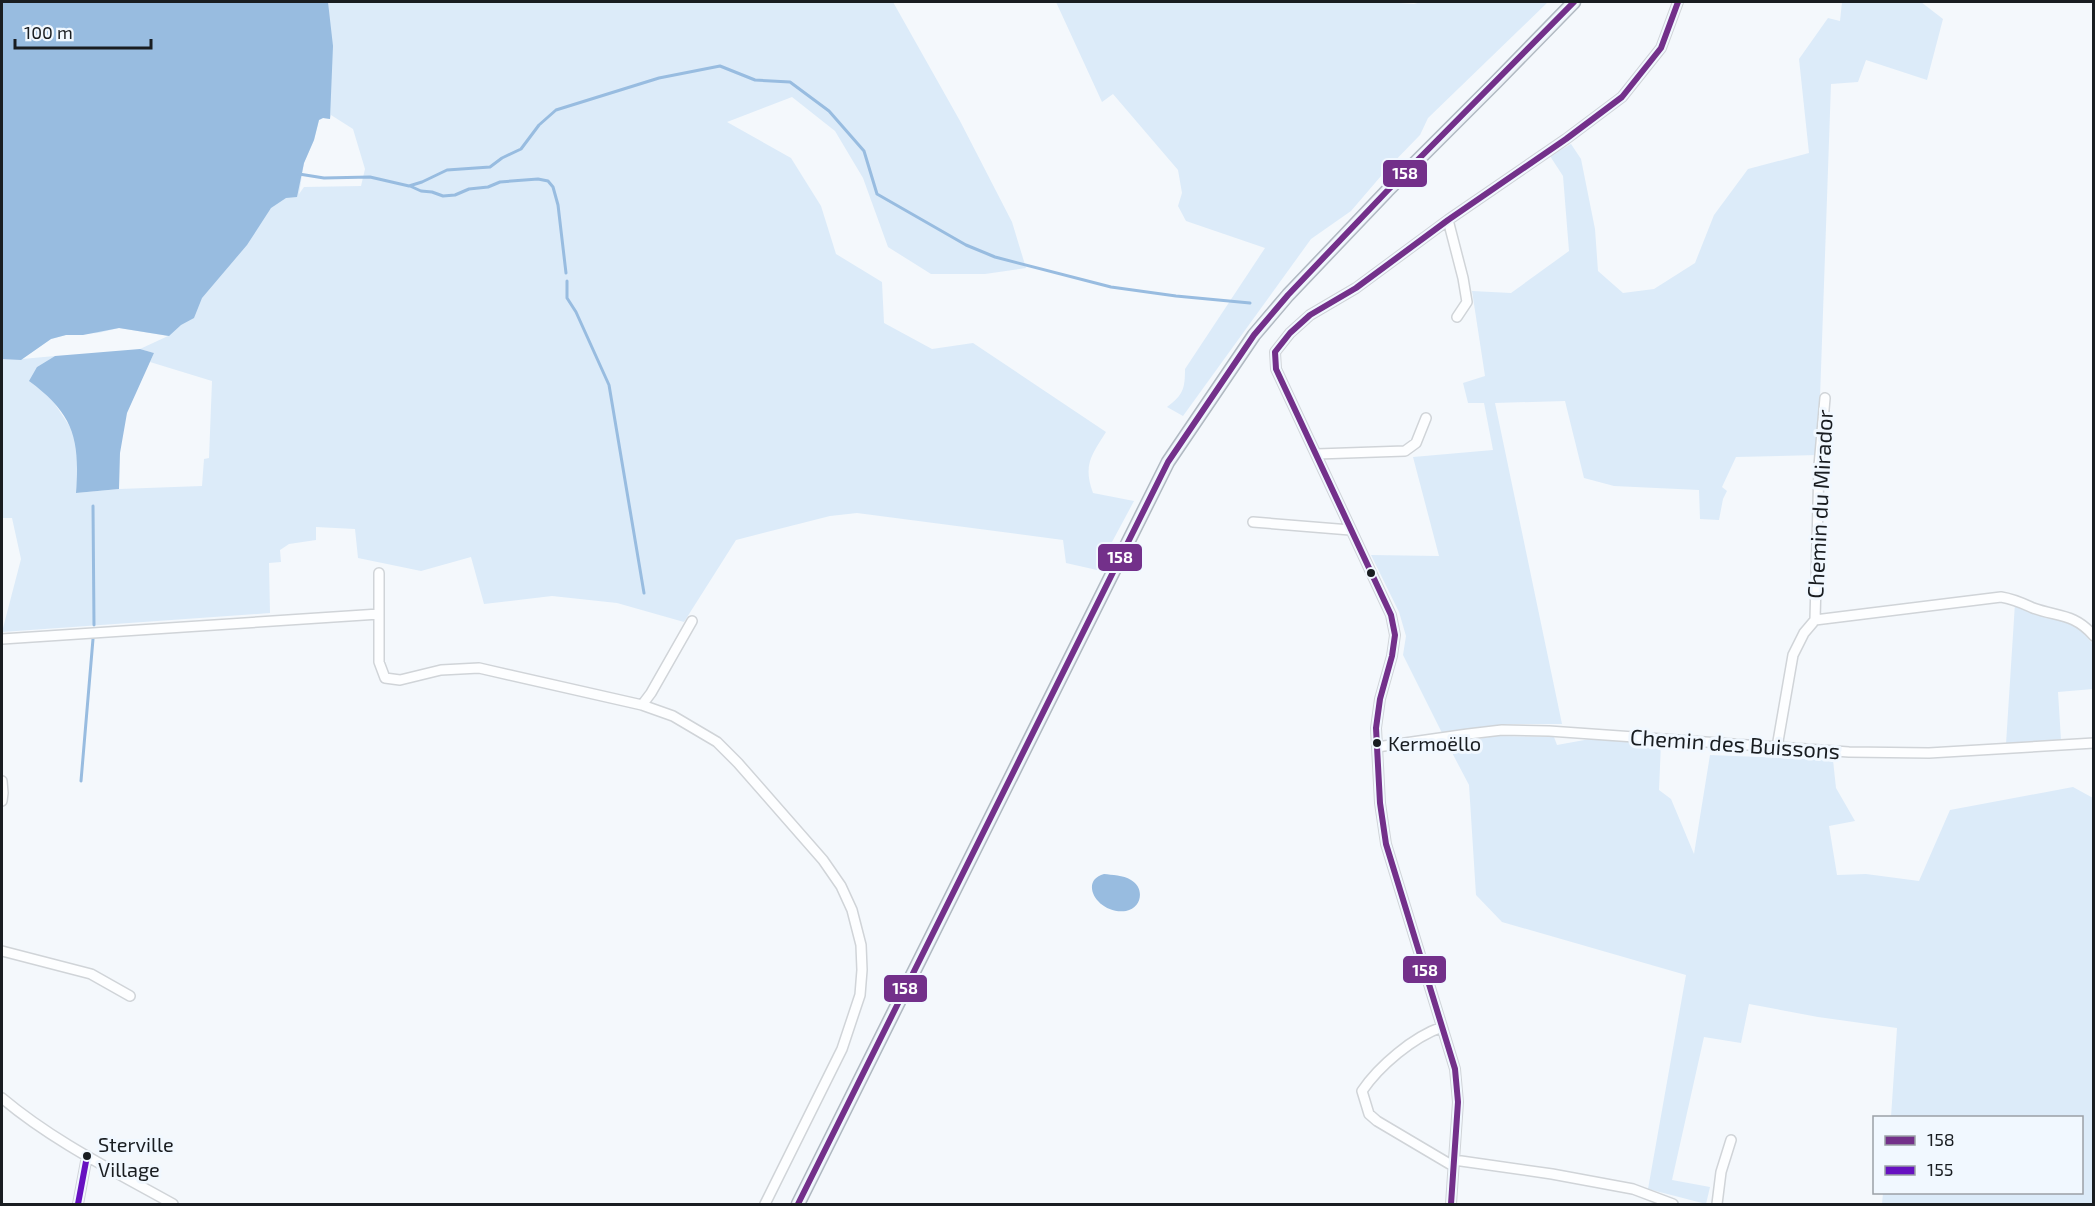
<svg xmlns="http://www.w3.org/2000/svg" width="2095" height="1206" viewBox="0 0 2095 1206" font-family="'Exo 2',sans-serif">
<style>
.green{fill:#dcebf9;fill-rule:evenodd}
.water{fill:#98bce0}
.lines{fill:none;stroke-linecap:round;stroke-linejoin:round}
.stream{stroke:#98bce0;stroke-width:3}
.minor-casing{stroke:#d0d4d8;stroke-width:12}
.major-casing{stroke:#b0b9c2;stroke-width:15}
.minor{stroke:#fdfeff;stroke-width:9}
.major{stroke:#ecf0f5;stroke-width:12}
.bus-1-casing{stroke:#f1f8ff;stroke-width:10}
.bus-2-casing{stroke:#f1f8ff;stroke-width:10}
.bus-1{stroke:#73308a;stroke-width:6}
.bus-2{stroke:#6711c1;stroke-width:6}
.bus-dot{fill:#191d21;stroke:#f1f8ff;stroke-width:2}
.labels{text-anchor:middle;stroke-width:6;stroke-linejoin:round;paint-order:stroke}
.bus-label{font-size:20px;fill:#191d21;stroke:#f1f8ff;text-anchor:start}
.street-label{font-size:22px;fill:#191d21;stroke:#f1f8ff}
.line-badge{stroke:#f1f8ff;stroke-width:2}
.badge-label{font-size:16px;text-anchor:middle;font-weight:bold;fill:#fff}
</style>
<rect width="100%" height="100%" fill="#f4f8fc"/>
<path class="green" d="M2,2H893L960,121L1012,222L1026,268L985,274H931L888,247L863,178L835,131L792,97L727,122L791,158L821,206L836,254L882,282L884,323L932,349L973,343L1106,432C1091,456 1083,465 1093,493L1134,501L1097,570L1066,563L1063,540L857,513L830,516L736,540L684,622L617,603L552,596L484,604L471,557L421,571L358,558L355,529L316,527V540L289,544L280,550L281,562L269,563L270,613L2,632L21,559L12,518H2ZM331,115L353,129L365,169L361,186L304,187L299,194L304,163L314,140L319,120L323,118L330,119ZM119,328L168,336L140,349L154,353L150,362L212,381L209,458L204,459L202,486L119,489L76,493L79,461L74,433L49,395L37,367L55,356L22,359L51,339L66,335L98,333Z
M1056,2H1384L1414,4L1421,2H1548L1428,118L1420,135L1387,169L1351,211L1311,239L1183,416L1167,407C1183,395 1185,389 1185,369L1265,248L1186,221L1178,206L1182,193L1178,170L1113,94L1102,102Z
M1842,2H1921L1943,19L1927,80L1866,60L1858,82L1831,84L1818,455L1736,457L1722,487L1727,491L1723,499L1719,520L1700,519L1699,490L1614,486L1584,478L1565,401L1495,403L1562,724H1508L1442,733L1403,655L1406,636L1399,612L1371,555L1439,556L1413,457L1493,450L1484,403H1468L1463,383L1485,376L1472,291L1511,293L1569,251L1563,176L1550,156L1571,144L1581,159L1595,229L1598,271L1623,293L1654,289L1695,263L1714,215L1748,169L1809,153L1799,59L1828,18L1840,21Z
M2015,603L2073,622L2093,644V689L2058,692L2061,740L2006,744Z
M1494,736L1554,737L1557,745L1590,739L1661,743L1659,790L1671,799L1694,854L1710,755L1833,760L1836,788L1855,821L1829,826L1837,875L1866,874L1919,881L1950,810L2073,787L2093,798V1204H1882L1883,1193L2082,1192V1118L1891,1117L1897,1028L1818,1017L1749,1004L1741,1043L1704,1037L1672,1180L1710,1187L1706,1204L1648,1189L1686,975L1502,922L1476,895L1469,785L1448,745Z"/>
<path class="water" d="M2,2H328L333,46L330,119L323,118L319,120L314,140L304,163L297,197L286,198L271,208L247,245L202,298L194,318L181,325L169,336L119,328L83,335H66L51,339L21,360L2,359Z
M140,349L154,353L127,413L120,453L119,489L76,493C80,439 74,414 29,381L37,367L55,356Z
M1104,874C1112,875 1123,875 1131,880C1145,888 1142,908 1126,911C1098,915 1078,881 1104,874Z"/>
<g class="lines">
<path class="stream" d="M299,174L324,178L370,177L409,186L422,182L447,170L490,167L502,158L521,149L539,125L556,110L659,78L720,66L755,80L790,82L829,111L864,151L877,194L966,245L995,257L1111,287L1176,296L1250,303
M410,186L421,191L432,192L443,196L455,195L469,189L488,187L500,182L538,179L548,181L553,187L558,205L566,273
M567,281V298L576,312L609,385L644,593
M93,506L94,625
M81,781L93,639"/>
<g class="minor-casing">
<path id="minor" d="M1448,220L1463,278L1467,302L1457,317
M1317,454L1405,451L1416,443L1426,418
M1253,522L1350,530
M379,573V662L385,678L400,680L441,670L479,668L642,705L673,716L717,742L738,763L823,860L841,886L852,910L861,945L862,970L860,995L842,1049L765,1204
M1815,620L2001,597C2014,599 2022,603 2033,608C2058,617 2074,613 2094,636
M2,639L379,614
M642,705L651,693L692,621
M1377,747L1468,734L1502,730L1549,731L1849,752L1929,753L2094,743
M1777,747L1793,655L1804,633L1815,620L1819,466L1825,398
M2,781L3,793L2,801
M2,951L91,974L130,996
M1442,1027C1413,1037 1379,1066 1362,1091L1369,1114L1377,1121L1453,1166
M2,1098C53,1141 114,1171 173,1204
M1454,1160L1552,1174L1633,1189L1673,1204
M78,1204L87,1156
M1451,1204L1458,1102L1455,1069L1386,844L1380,803L1376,728L1380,699L1392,656L1395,635L1391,615L1276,369L1275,352L1290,333L1310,315L1356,288L1448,220L1566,139L1622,97L1661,48L1678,2
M1717,1204L1721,1172L1731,1140"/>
</g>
<g class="major-casing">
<path id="major" d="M798,1204L1168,462L1254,335L1288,295L1387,191L1496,82L1574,2"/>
</g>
<use href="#minor" class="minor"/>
<use href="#major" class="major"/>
<g class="bus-1-casing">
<path id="bus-1" d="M798,1204L1168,462L1254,335L1288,295L1387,191L1574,2
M1451,1204L1458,1102L1455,1069L1386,844L1380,803L1376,728L1380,699L1392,656L1395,635L1391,615L1276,369L1275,352L1290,333L1310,315L1356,288L1448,220L1566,139L1622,97L1661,48L1678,2"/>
</g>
<g class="bus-2-casing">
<path id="bus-2" d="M78,1204L87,1156"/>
</g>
<use href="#bus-1" class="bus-1"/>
<use href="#bus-2" class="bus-2"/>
</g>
<g class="bus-dot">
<circle cx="1371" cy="573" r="5"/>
<circle cx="1377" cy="743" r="5"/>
<circle cx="87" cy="1156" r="5"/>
</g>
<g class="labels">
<g class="bus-label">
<text x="1388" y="751">Kermoëllo</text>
<text x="98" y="1152">Sterville<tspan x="98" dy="25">Village</tspan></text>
</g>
<g class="street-label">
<text transform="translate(1820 504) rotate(-87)" y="8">Chemin du Mirador</text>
<text transform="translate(1735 744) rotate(4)" y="8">Chemin des Buissons</text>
</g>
</g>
<g class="line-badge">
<rect x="1382" y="159" width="46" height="29" rx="6" fill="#73308a"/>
<rect x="1097" y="543" width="46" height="29" rx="6" fill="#73308a"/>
<rect x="1402" y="955" width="45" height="29" rx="6" fill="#73308a"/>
<rect x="883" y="974" width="45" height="29" rx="6" fill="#73308a"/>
</g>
<g class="badge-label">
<text x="1405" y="179">158</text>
<text x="1120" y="563">158</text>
<text x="1425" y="976">158</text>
<text x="905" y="994">158</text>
</g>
<rect width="2095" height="1206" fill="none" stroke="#191d21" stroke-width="6"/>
<rect x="1873" y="1116" width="210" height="78" fill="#f1f8ff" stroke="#9ba0a6" stroke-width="1.5"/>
<rect x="1885" y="1136" width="30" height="9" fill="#73308a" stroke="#9ba0a6" stroke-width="1.5"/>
<text x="1927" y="1146" font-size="18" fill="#191d21">158</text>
<rect x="1885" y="1166" width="30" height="9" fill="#6711c1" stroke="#9ba0a6" stroke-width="1.5"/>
<text x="1927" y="1176" font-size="18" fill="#191d21">155</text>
<path d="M15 39v9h136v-9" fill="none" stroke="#191d21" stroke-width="3"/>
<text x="24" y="39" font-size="18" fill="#191d21" stroke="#f1f8ff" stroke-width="4.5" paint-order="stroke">100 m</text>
</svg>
